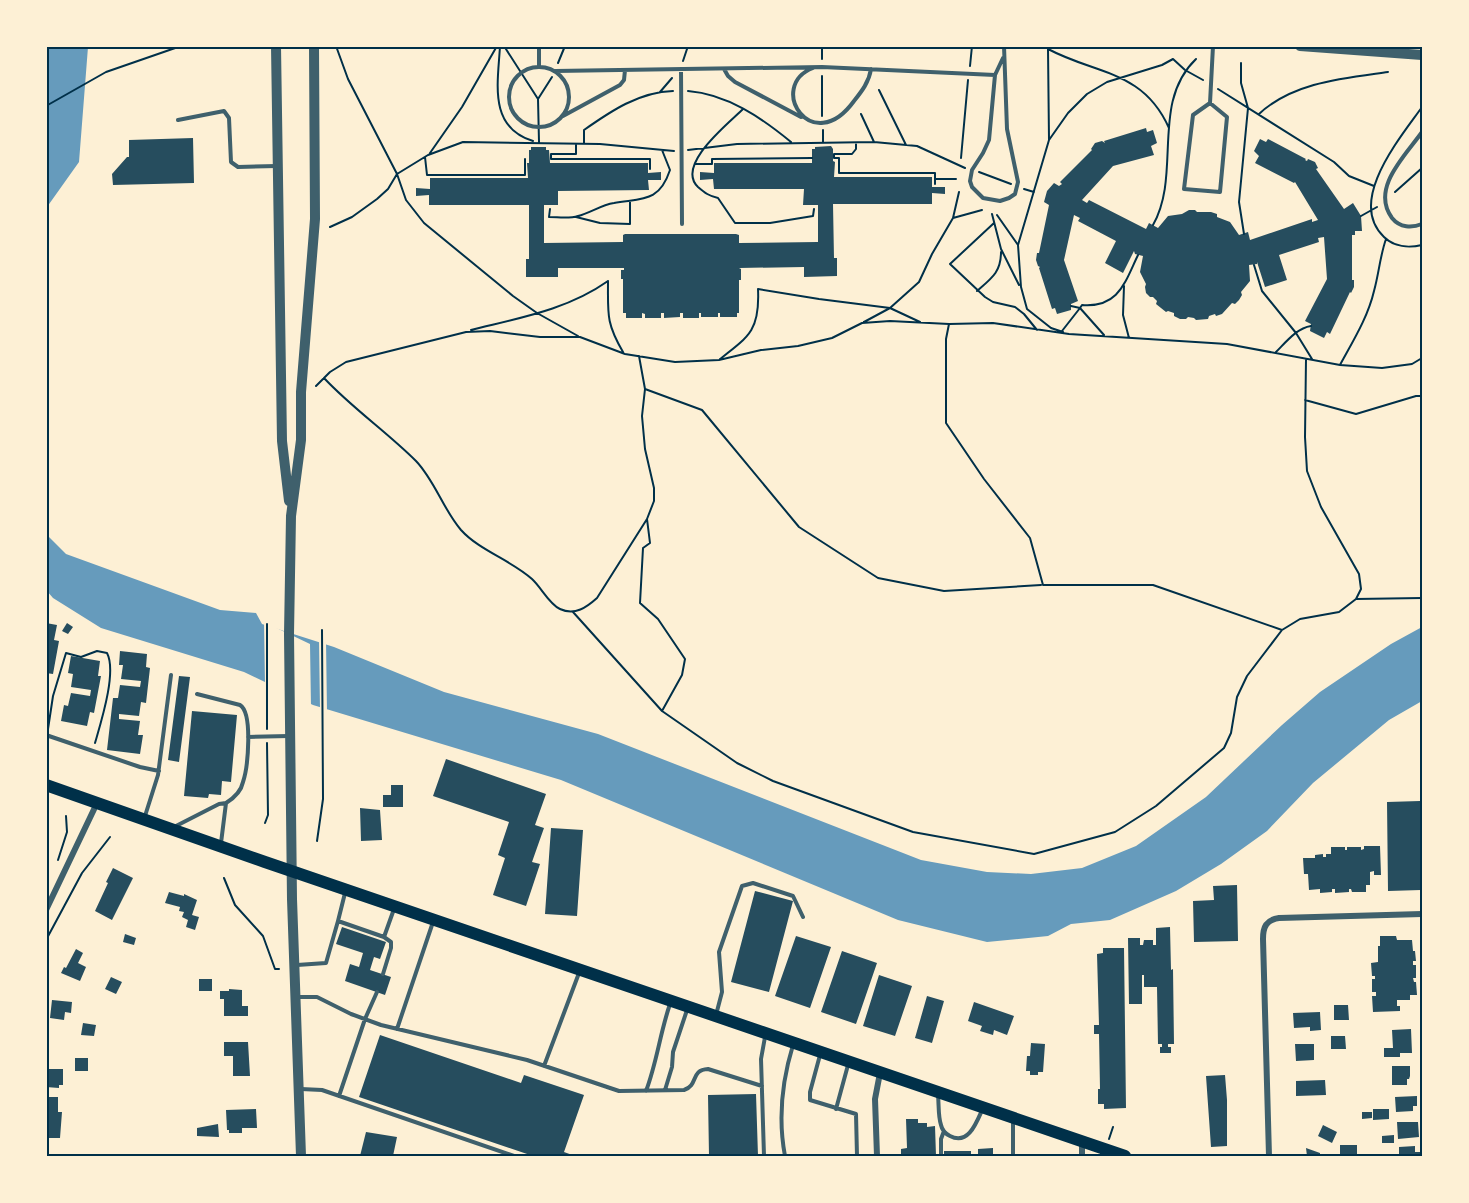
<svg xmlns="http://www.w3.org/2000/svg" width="1469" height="1203" viewBox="0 0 1469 1203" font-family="'Fira Sans',sans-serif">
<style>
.water{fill:#669bbc}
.pier{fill:#fdf0d5}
.building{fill:#264d5e}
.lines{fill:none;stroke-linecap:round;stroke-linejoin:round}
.path{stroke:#003049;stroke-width:2}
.service{stroke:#3f606c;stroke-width:4}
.minor{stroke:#3f606c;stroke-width:6}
.tertiary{stroke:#3f606c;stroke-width:10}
.primary{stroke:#003049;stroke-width:12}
.neatline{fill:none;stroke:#003049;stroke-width:2}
</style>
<rect width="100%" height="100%" fill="#fdf0d5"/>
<path class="water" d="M47,47H88L79,162L47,207Z
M46,534L66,554L220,610L256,613L262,624L334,647L444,692L598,734L921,860L987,872L1031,874L1082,868L1136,846L1206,797L1282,725L1320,692L1391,644L1422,627V701L1389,720L1313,783L1267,831L1221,864L1176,891L1110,920L1071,924L1048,936L987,942L898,920L561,780L313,705L244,672L101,628L53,598L47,591Z"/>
<path class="pier" d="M264,622L310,644L311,707L265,685Z
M319,639L326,641L327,712L320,710Z"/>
<path class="building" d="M1146,128L1147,132L1153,130L1157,143L1151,146L1154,155L1113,166L1082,200L1087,203L1089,200L1146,229L1149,223L1158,228L1168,216L1182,214L1189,210H1195L1197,212H1211L1217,214V217L1230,222L1239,235L1248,232L1250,240L1312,219V222L1318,220L1295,182L1294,183L1255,163L1259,156L1254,151L1260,139L1266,142L1268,139L1306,159L1305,160L1307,161L1308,159L1315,162L1318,168L1316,169L1344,209L1353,203L1361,216L1362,231H1355V235H1352V280H1354V287L1351,293L1350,292L1330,334L1327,332L1324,338L1310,331L1311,324L1305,321L1327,279L1324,237L1318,238L1319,242L1279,255L1287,280L1265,287L1257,262V264L1249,265L1250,281L1241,292L1242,295L1239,300L1235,304L1232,303L1222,314L1216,316L1215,314L1209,316L1208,319L1196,320L1194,318L1188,317L1186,319H1180L1174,316V313L1168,311L1166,312L1156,304L1157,301L1153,297H1150L1146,293L1145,287L1146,284L1140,272L1143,256L1135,254L1134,251L1123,273L1105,263L1116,241L1078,221L1080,218L1074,215L1064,260L1078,301L1071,304V310L1057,314L1055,308L1052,309L1039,268L1040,267L1038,266L1036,260L1037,253H1039L1049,205L1044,202L1047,191L1054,183L1059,186L1062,184L1060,182L1092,150L1091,149L1095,143L1102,141L1105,143L1104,141Z
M193,138L194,183L113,185L112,174L127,157H129V140Z
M831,146L833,149V161L835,162L834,177H932V187H945V194L932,193V204H833L834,258H837V276L804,277V267L739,268L741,269V280H739V313H737V317H720V313H718V317H701V313H699V318H683V313H680V317L664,318V313H661V318H645V314L642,313V318H626V313H623V279H621V270H624V268H558V277H526V259H529V205H429V195L416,196V188L430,189V178H528L527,163H529V150H531V147H546V150H549L550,163H648V173L661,172V180H648L649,190L558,191V205H544V243L623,242V235L625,234H736L739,235V243L818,242V205H803L804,189H714L713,179L700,180V172L714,173V163H812V149H815V147Z
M46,623L57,625L54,640L59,641L53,674L46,673V659H48L49,653H46Z
M67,623L73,627L68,634L62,631Z
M120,651L147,654L146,667L150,668L146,703L141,702L139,716L119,714V719L140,721L138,735H143L140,754L107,750L113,698H118L120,685L140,687L141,681L121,679L123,665H119Z
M71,656L100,661L98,676H101L94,713L90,712L87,726L61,721L64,705L68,706L71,693L90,696L91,690L71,687L73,674L68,673Z
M179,676L190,677L179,762L168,760Z
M192,711L237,715L231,782L222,781L221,795L209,794L208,798L184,796Z
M446,759L546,794L535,825L544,828L532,862L540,864L526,906L493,895L505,858L498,855L509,822L433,796Z
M391,785H403V807H383V795H391Z
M1420,801L1421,890L1388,891L1387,802Z
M360,808L380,810L382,840L361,841Z
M551,828L583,830L577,916L545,914Z
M1364,846H1380L1381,875H1374V871L1370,872V885H1366V892H1352L1351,889H1349V892L1335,893V889H1332V892L1320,893V889L1309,890L1308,874H1304L1303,858H1315V855L1323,854V857H1326V854H1331V847H1345V850H1347V847H1361V850L1364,849Z
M113,868L133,878L112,920L95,911L108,883L106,882Z
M1237,885L1238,941L1194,942L1193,901L1214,900L1213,886Z
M755,891L793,901L769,992L731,982Z
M169,892L184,896V894L197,900L192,915L199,917L195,930L186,927L188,920L182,917L184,912L179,911L180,907L165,903Z
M342,927L386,942L380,959L374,957L370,970L391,977L385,995L345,981L350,964L359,967L363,953L336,944Z
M1170,927L1171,970L1173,969L1174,1044H1168V1047H1171V1053H1160V1047H1162V1044H1158L1157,987H1144V975H1142V1004H1129L1128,938H1140V945H1143L1144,940H1153V945H1156V928Z
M125,934L136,938L134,945L123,942Z
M796,936L831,947L810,1008L775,996Z
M1380,936H1396L1397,940H1412L1413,951H1415L1416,961H1413V965H1416V978H1413L1414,982H1416L1417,995H1410V1000H1397V1006H1400V1011L1373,1012L1372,996H1376V992H1372V979H1375V976H1372L1371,963L1378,962V946H1380Z
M1103,948H1124L1126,1108L1104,1109V1104H1098V1089H1100L1099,1034H1094V1025H1099L1097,954L1103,953Z
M76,949L83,953L78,963L86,967L80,981L61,973L64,967L66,968Z
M842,951L877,963L856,1024L821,1012Z
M879,975L912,986L895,1036L863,1026Z
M111,977L122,982L116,994L105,989Z
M199,979H212V991H199Z
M229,989L242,990V1006H248V1016H224V999H220V991H229Z
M927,996L944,1001L932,1043L915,1038Z
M52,1000L72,1002L71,1013L65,1012L64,1020L50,1018Z
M974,1002L1014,1016L1007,1035L994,1030L993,1035L980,1031L982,1026L968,1021Z
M1334,1005H1348L1349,1020H1334Z
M1320,1012L1321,1030L1310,1031V1027L1294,1028L1293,1013Z
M83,1023L96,1025L94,1036L81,1035Z
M1411,1029L1412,1053H1400V1057H1384V1048H1393L1392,1030Z
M380,1035L521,1083L524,1075L584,1095L564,1152L575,1156H533L359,1097Z
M1331,1036H1345L1346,1049H1331Z
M224,1042H248L250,1076H233V1056H224Z
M1031,1043L1045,1044L1043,1072H1038V1075H1030V1071H1026L1027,1056H1030Z
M1295,1044H1314V1060L1296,1061Z
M75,1058H88V1071H75Z
M1392,1066H1410V1076L1409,1079H1407V1085H1392Z
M46,1069H63V1085H59V1088L46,1087Z
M1225,1075L1227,1100V1146L1211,1147L1206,1076Z
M1325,1080L1326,1095L1296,1096V1081Z
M756,1094L758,1156H709L708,1095Z
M1417,1096V1106H1413V1111L1396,1112L1395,1097Z
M46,1097H58V1112H62L60,1138H46Z
M256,1109L257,1128H242V1133H229V1130H227L226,1110Z
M1373,1109H1389V1119L1373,1120Z
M1362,1112H1372V1118L1362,1119Z
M906,1119H918V1123H927V1127L935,1126L936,1156H901V1149L907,1148Z
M1397,1122H1418L1419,1137L1398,1139Z
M218,1124L219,1137L197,1136V1128Z
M1323,1125L1337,1132L1332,1143L1318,1136Z
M366,1132L397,1137L393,1156H360Z
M1394,1135V1143H1382V1136Z
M1340,1145H1357V1156H1340Z
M1415,1146V1152H1421L1422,1156H1399V1147Z
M993,1148V1156H978V1149Z
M1306,1148L1320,1153V1156H1307Z
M944,1151H971V1156H944Z"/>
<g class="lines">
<path class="path" d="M336,46L348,79L397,174L406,200L424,223L513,296L537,313L578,336
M500,46C498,83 488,127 533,141
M504,46L538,99
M822,46V59
M683,61L688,46
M558,63L565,46
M1241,63V83L1248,108L1239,202L1244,234
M970,66L972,46
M1218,89L1334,162L1349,176L1374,186
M879,90L906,145
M688,91C727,94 762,118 791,142
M660,92L672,78
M46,106L106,72L181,46
M1422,107C1401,137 1346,201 1384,237C1394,247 1409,248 1422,245
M743,109C729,123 675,165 698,187C705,193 709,196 718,198L735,223H770L813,216L814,209
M861,114L874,142
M1259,114C1293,82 1345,78 1388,72
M822,116V76
M823,130V143
M1049,140L1048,49C1097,75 1143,70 1169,128
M539,142L538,99L552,77
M584,143V130C611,111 639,92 673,91
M856,143V149L852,154H834V158H839V173H935V184
M576,144V154H551V159H650V169
M688,150L737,144L874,142L917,146L965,168
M430,153L462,107L497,46
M425,157L427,175H525V159
M961,158L968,80
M695,164H712V159L812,158
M979,172L1011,184
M935,179H956
M1024,189L1034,192
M1395,192L1422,168
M550,209L549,217C558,217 569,219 578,216C590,213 601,205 614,203C642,198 659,203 670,170L662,150
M992,214L1001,249L1019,285
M997,215L1018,245
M1361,216L1377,207
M576,217L600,223L630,224V202
M953,218L959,192
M994,223L950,264L985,297L993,302L1015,307L1024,314L1037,330
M1153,225C1182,174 1150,103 1196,59
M330,227L352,217L377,199L388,189L397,174L428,155L463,142L600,144L674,151
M1254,265L1262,291L1296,333L1312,359
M608,281C608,314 606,323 623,352
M1124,286L1123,315L1129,338
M977,291C992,278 1001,272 1001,252
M864,322L890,308L919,282L932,254L953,218L982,210
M949,324L946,339V423L984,479L1030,538L1043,585H1153L1282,630
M471,330C519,318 567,310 608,281
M1062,331L1080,308L1071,306
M1063,332L1051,328L1027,309L1021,287L1018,245L1049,140L1068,113L1087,94L1107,82L1162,65L1173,59L1185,70L1203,80
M1104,335L1080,308L1082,305C1119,308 1125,282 1138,255
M1276,352C1286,342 1297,328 1311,326
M720,359C750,336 760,329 758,289L819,299L890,308L920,322
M1340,365C1353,341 1368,317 1374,291C1379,273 1380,256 1386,239
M324,378C352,408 387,432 416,461C435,481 443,509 461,530C480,551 511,560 532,579C541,587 549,604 560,609C575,616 587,607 597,598L647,519L654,501V488L645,449L642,416L645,389L639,356
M316,386L330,372L346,362L466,332L490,331L540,337H580L625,354L675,362L719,360L761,350L798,346L832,338L862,323L890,321L949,324L993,323L1069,334L1227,344L1340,365L1382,368L1412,364L1422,358
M645,389L702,410L799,527L878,578L944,591L1041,585
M1305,400L1356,414L1416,396H1422
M1356,599L1422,598
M573,612L662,711L682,675L685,659L658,619L640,603L643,548L650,543L647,519
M267,624V729
M662,711L737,763L773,781L913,832L1034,854L1115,832L1156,806L1224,748L1231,733L1237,697L1247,676L1282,630L1300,619L1339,612L1356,599L1361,589L1359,574L1321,507L1307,471L1305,437L1306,359
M48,729L53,696L66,653L81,657L97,651L107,653C117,672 101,722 95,743
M265,823L268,815L267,743
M317,841L323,799L322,630
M58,860L67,832L66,816
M224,878L235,905L263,936L275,969H279
M46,940L82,873L110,837
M1109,1139L1113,1127"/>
<path class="service" d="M539,46V66
M1003,58L995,75L989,140L983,153L972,170L970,181L972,187L983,198L1000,201L1009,198L1015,194L1018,182L1007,129L1004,46
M509 97a30 30 0 1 1 60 0a30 30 0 1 1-60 0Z
M813,68C766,86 812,159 854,101C862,91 869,82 871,69
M681,69L682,224
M724,69L728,76L735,82L801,117
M555,71L822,67L995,75
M1210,103L1227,117L1220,192L1184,189L1193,115Z
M1210,103L1213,46
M563,116L620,85L624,80L625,70
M178,120L224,111L229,118L231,162L238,167L277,166
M1422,132C1406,155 1370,188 1392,218C1400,228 1412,228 1422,224
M197,694L240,705C253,713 248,767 243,782C241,792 234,798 226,803
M46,735L140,767L159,771
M248,737L289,736
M145,816L158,775L171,675
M174,827L219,804L226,803L221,843
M338,921L345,893
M297,965L326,963L338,921L384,937L394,909
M383,974L391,948V942L384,937
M296,997H317L351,1014L381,1025L527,1060L619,1091L684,1090C699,1085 690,1070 708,1069L762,1086
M716,1015L722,992L719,952L742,886L753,883L793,896L803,917
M397,1029L433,922
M820,1055L810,1092V1100L856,1114L857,1156
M544,1066L579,973
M301,1089L322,1090L514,1156
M665,1090L672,1067L673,1052L688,1007
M646,1091C657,1062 660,1033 670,1004
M938,1095C939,1105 938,1116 941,1125C942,1130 946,1134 950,1136C969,1146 977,1121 983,1108
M339,1096L365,1019L377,992
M836,1109L848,1065
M764,1156L761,1059L765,1037
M785,1156C778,1119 782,1081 793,1045
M941,1156V1139L944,1131
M1013,1156V1122"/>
<path class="minor" d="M46,910L97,803
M1082,1142V1156
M877,1156L875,1099L880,1073
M1269,1156L1263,939C1263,927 1266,920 1279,918L1422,914"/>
<path class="tertiary" d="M276,46L282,441L289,501
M1300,46L1422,55
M301,1156L292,899L289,634L291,516L301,440V392L315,219L314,46"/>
<path class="primary" d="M46,785L265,862L1125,1156"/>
</g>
<rect width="1469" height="1203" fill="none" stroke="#fdf0d5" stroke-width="96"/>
<rect x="48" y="48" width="1373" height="1107" class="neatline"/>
</svg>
